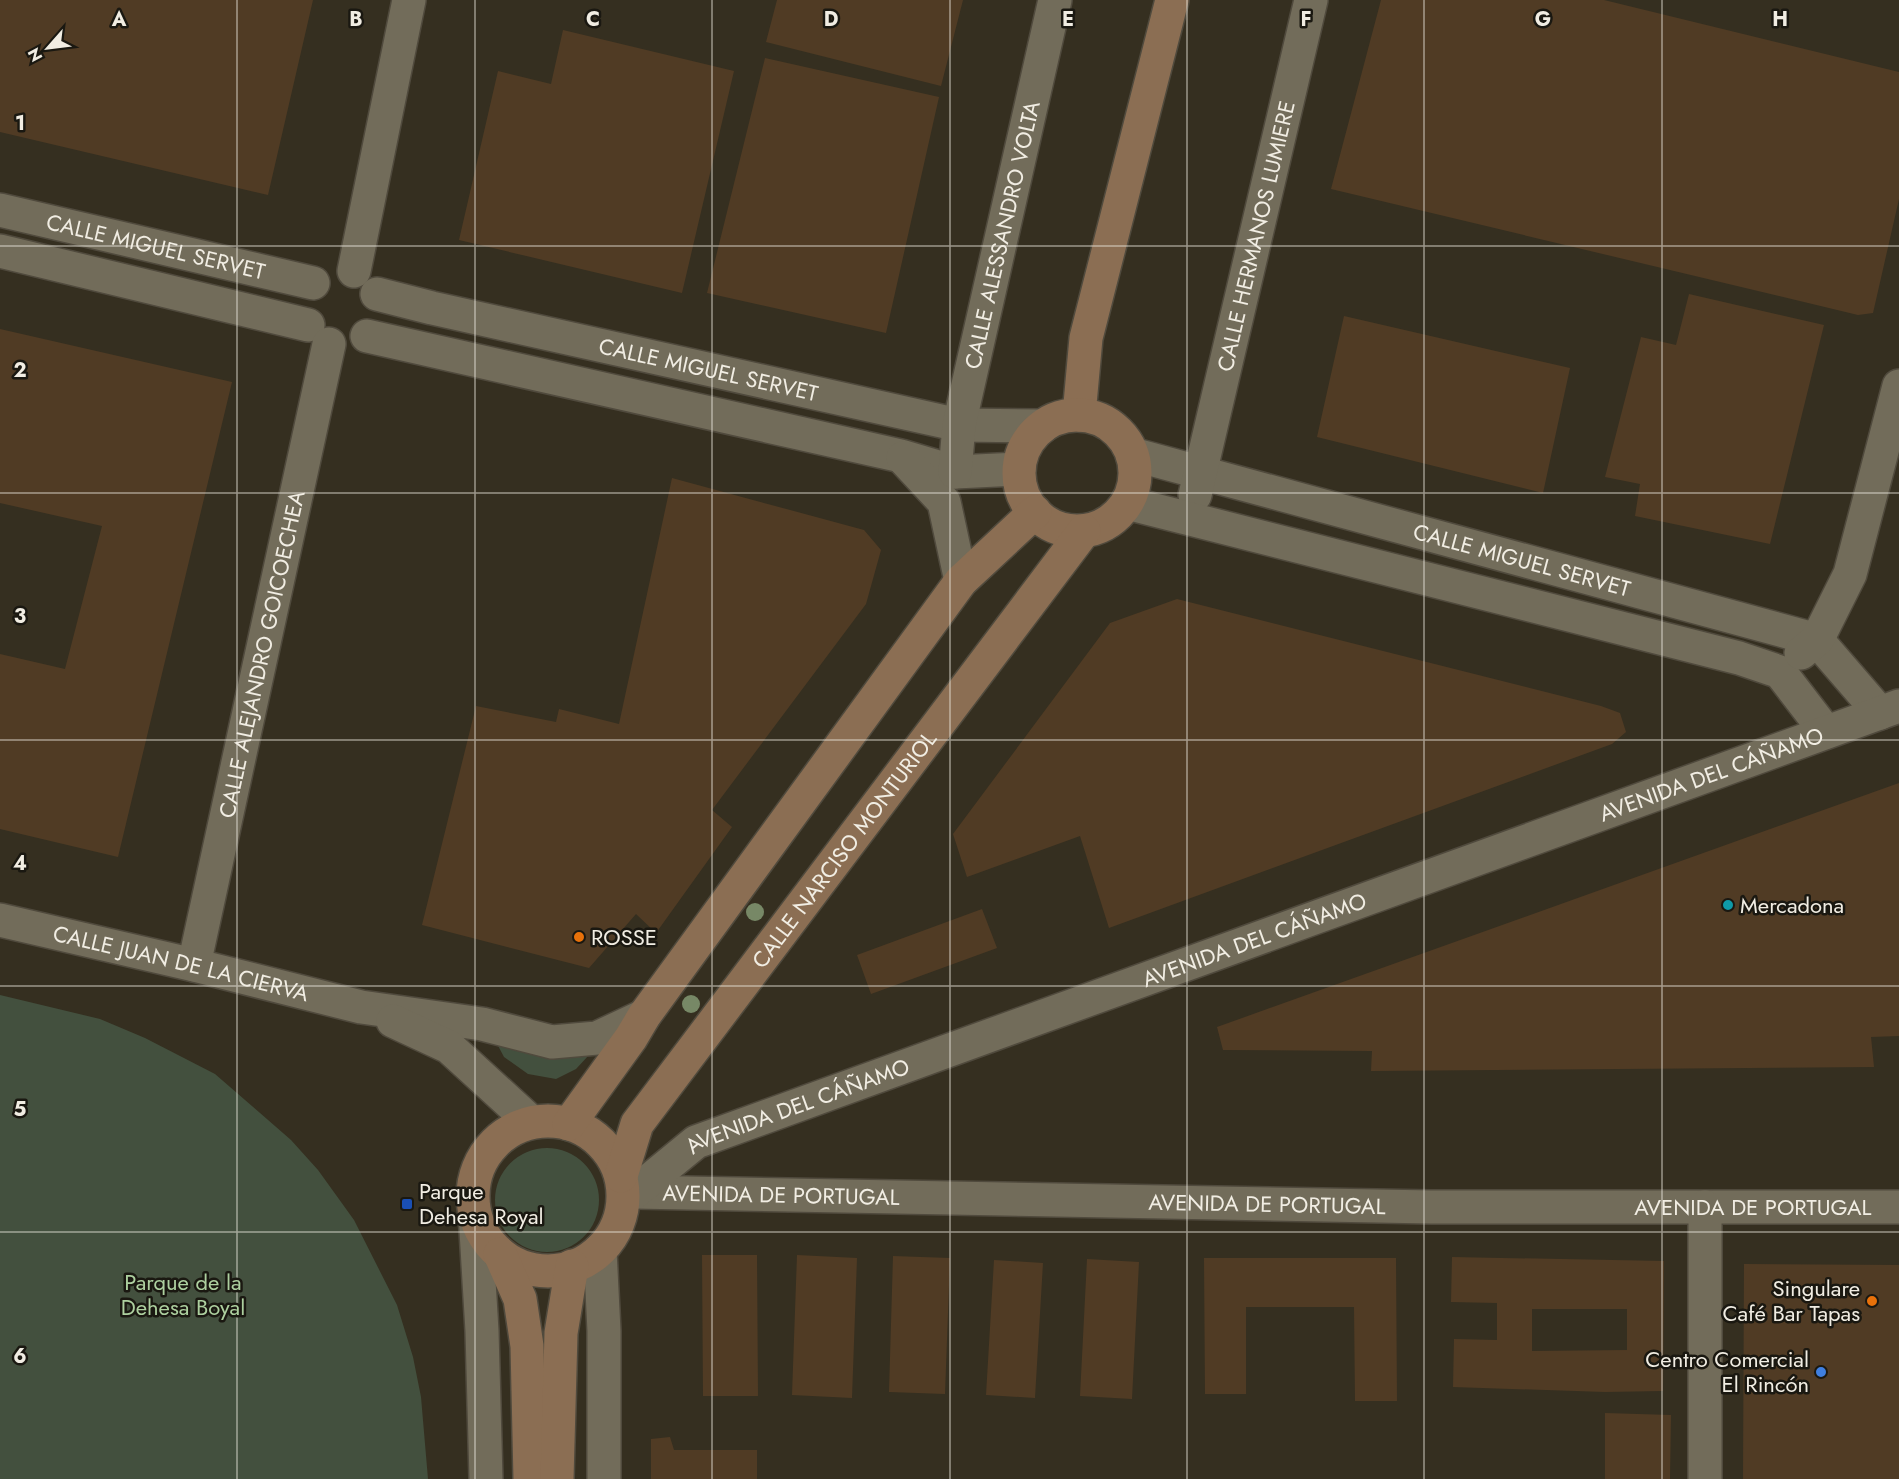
<svg xmlns="http://www.w3.org/2000/svg" width="1899" height="1479" viewBox="0 0 1899 1479" font-family="Jost,sans-serif">
<style>
.green{fill:#43503e}
.building{fill:#503b24;fill-rule:evenodd}
.lines{fill:none;stroke-linecap:round;stroke-linejoin:round}
.minor-casing{stroke:#504a3d;stroke-width:36}
.tertiary-casing{stroke:#504a3d;stroke-width:36}
.secondary-casing{stroke:#504a3d;stroke-width:36}
.minor{stroke:#726c5a;stroke-width:33}
.tertiary{stroke:#726c5a;stroke-width:33}
.secondary{stroke:#8b6e53;stroke-width:33}
.tree{fill:#786}
.grid{fill:none;stroke:#f1ede3;stroke-width:1.5;stroke-opacity:0.55}
.culture-dot{fill:#0f9aa8;stroke:#1a1811;stroke-width:2}
.food-dot{fill:#e8710a;stroke:#1a1811;stroke-width:2}
.transit-dot{fill:#1a4fb4;stroke:#1a1811;stroke-width:2}
.shop-dot{fill:#3f7fe0;stroke:#1a1811;stroke-width:2}
.labels{text-anchor:middle;stroke-width:5;stroke-linejoin:round;paint-order:stroke}
.street-label{font-size:22px;fill:#f1ede3;stroke:#1a1811}
.poi-label{font-size:22px;fill:#f1ede3;stroke:#1a1811;text-anchor:start}
.park-label{font-size:22px;fill:#add09f;stroke:#1a1811}
.grid-label{font-size:20px;text-anchor:middle;font-weight:bold;fill:#f1ede3;stroke:#1a1811;stroke-width:5;stroke-linejoin:round;paint-order:stroke}
</style>
<rect width="100%" height="100%" fill="#352f20"/>
<path class="green" d="M0,995L100,1019L145,1038L215,1074L291,1140L318,1170L354,1220L397,1305L413,1357L421,1397L428,1479H0Z
M495,1040L589,1055L576,1069L556,1079L528,1074L504,1057Z
M495 1200a52 52 0 1 1 104 0a52 52 0 1 1-104 0Z"/>
<path class="building" d="M0,0H313L268,195L0,132Z
M777,0H963L941,86L766,42Z
M1381,0H1604L1899,72V199L1873,313L1858,315L1331,189Z
M563,30L734,71L682,293L459,240L498,71L551,84Z
M765,58L939,97L886,333L707,293Z
M1689,294L1824,325L1770,544L1635,516L1640,484L1605,477L1641,337L1676,345Z
M1344,316L1570,368L1543,493L1317,437Z
M0,329L232,382L118,857L0,829V654L65,669L102,526L0,503Z
M672,478L864,530L881,550L866,604L712,810L732,827L656,933L636,914L589,968L422,925L476,706L556,722L559,709L619,724Z
M1177,599L1601,706L1620,713L1626,732L1612,744L1109,928L1080,836L967,877L953,834L1110,623Z
M1899,783V1036L1871,1037L1874,1067L1371,1071L1372,1051L1223,1050L1217,1027Z
M982,909L997,948L871,994L857,955Z
M702,1255H757L758,1396H703Z
M797,1255L857,1258L852,1398L792,1395Z
M893,1256L950,1258L945,1394L889,1392Z
M1452,1257L1664,1261L1663,1391L1605,1392L1453,1387L1454,1339L1497,1340V1303L1451,1302ZM1532,1309H1627V1350L1532,1351Z
M1204,1258H1396L1397,1401H1355L1354,1307H1246V1394H1205Z
M1087,1259L1139,1262L1132,1399L1080,1396Z
M994,1260L1043,1263L1035,1398L986,1395Z
M1744,1264L1899,1265V1479H1743Z
M1605,1413L1671,1415L1670,1479H1605Z
M670,1437L674,1450H757V1479H651V1439Z"/>
<g class="lines">
<g class="minor-casing">
<g id="minor">
<path id="s1" d="M0,210L313,283"/>
<path d="M0,251L308,325"/>
<path d="M354,271L409,0"/>
<path id="s2" d="M377,294L432,308L959,425L1043,426"/>
<path d="M367,336L901,456L955,472L1019,469"/>
<path id="s3" d="M1132,454L1817,640L1880,713"/>
<path d="M903,458L944,502L961,581"/>
<path id="s4" d="M955,472L959,425L1055,0"/>
<path id="s5" d="M1195,495L1311,0"/>
<path d="M1127,503L1739,658L1780,672L1826,732"/>
<path d="M1801,653L1817,640L1850,574L1899,386"/>
<path id="s6" d="M0,920L194,965L361,1007L482,1024L552,1042L597,1038L644,1016"/>
<path id="s7" d="M194,965L329,344"/>
<path d="M393,1021L449,1047L531,1122"/>
<path id="s8" d="M635,1192L1431,1207H1899"/>
<path d="M1705,1207V1479"/>
<path d="M475,1214L482,1331L486,1479"/>
<path d="M600,1250L604,1331V1479"/>
</g>
</g>
<g class="tertiary-casing">
<g id="tertiary">
<path id="s9" d="M624,1195L635,1192L696,1142L1899,706"/>
</g>
</g>
<g class="secondary-casing">
<g id="secondary">
<path d="M1079,415L1086,338L1172,0"/>
<circle cx="1077" cy="473" r="58"/>
<circle cx="548" cy="1196" r="75"/>
<path d="M569,1124L631,1038L644,1016L961,581L1035,512"/>
<path id="s10" d="M621,1176L637,1124L1084,531"/>
<path d="M500,1254L520,1299L527,1346L530,1479"/>
<path d="M557,1479L561,1333L572,1266"/>
</g>
</g>
<use href="#minor" class="minor"/>
<use href="#tertiary" class="tertiary"/>
<use href="#secondary" class="secondary"/>
</g>
<g class="tree">
<circle cx="755" cy="912" r="9"/>
<circle cx="691" cy="1004" r="9"/>
</g>
<path class="grid" d="M237,0V1479M475,0V1479M712,0V1479M950,0V1479M1187,0V1479M1424,0V1479M1662,0V1479M0,246H1899M0,493H1899M0,740H1899M0,986H1899M0,1232H1899"/>
<circle class="culture-dot" cx="1728" cy="905" r="6"/>
<g class="food-dot">
<circle cx="579" cy="937" r="6"/>
<circle cx="1872" cy="1301" r="6"/>
</g>
<rect class="transit-dot" x="401" y="1198" width="12" height="12" rx="3"/>
<circle class="shop-dot" cx="1821" cy="1372" r="6"/>
<g class="labels">
<g class="street-label">
<text dy="8" stroke="none"><textPath href="#s4" startOffset="242">CALLE ALESSANDRO VOLTA</textPath></text>
<text dy="8" stroke="none"><textPath href="#s5" startOffset="266">CALLE HERMANOS LUMIERE</textPath></text>
<text dy="8" stroke="none"><textPath href="#s1" startOffset="160">CALLE MIGUEL SERVET</textPath></text>
<text dy="8" stroke="none"><textPath href="#s2" startOffset="340">CALLE MIGUEL SERVET</textPath></text>
<text dy="8" stroke="none"><textPath href="#s3" startOffset="404">CALLE MIGUEL SERVET</textPath></text>
<text dy="8" stroke="none"><textPath href="#s7" startOffset="318">CALLE ALEJANDRO GOICOECHEA</textPath></text>
<text dy="8" stroke="none"><textPath href="#s9" startOffset="1170">AVENIDA DEL CÁÑAMO</textPath></text>
<text dy="8" stroke="none"><textPath href="#s10" startOffset="398">CALLE NARCISO MONTURIOL</textPath></text>
<text dy="8" stroke="none"><textPath href="#s9" startOffset="684">AVENIDA DEL CÁÑAMO</textPath></text>
<text dy="8" stroke="none"><textPath href="#s6" startOffset="186">CALLE JUAN DE LA CIERVA</textPath></text>
<text dy="8" stroke="none"><textPath href="#s9" startOffset="198">AVENIDA DEL CÁÑAMO</textPath></text>
<text dy="8" stroke="none"><textPath href="#s8" startOffset="146">AVENIDA DE PORTUGAL</textPath></text>
<text dy="8" stroke="none"><textPath href="#s8" startOffset="632">AVENIDA DE PORTUGAL</textPath></text>
<text dy="8" stroke="none"><textPath href="#s8" startOffset="1118">AVENIDA DE PORTUGAL</textPath></text>
</g>
<g class="poi-label">
<text x="1740" y="913">Mercadona</text>
<text x="591" y="945">ROSSE</text>
<text x="419" y="1199">Parque<tspan x="419" dy="25">Dehesa Royal</tspan></text>
<text x="1860" y="1296" text-anchor="end">Singulare<tspan x="1860" dy="25">Café Bar Tapas</tspan></text>
<text x="1809" y="1367" text-anchor="end">Centro Comercial<tspan x="1809" dy="25">El Rincón</tspan></text>
</g>
<g class="park-label">
<text x="183" y="1290">Parque de la<tspan x="183" dy="25">Dehesa Boyal</tspan></text>
</g>
</g>
<g class="grid-label">
<text x="119" y="26">A</text>
<text x="356" y="26">B</text>
<text x="593" y="26">C</text>
<text x="831" y="26">D</text>
<text x="1068" y="26">E</text>
<text x="1306" y="26">F</text>
<text x="1543" y="26">G</text>
<text x="1780" y="26">H</text>
<text x="20" y="130">1</text>
<text x="20" y="377">2</text>
<text x="20" y="623">3</text>
<text x="20" y="870">4</text>
<text x="20" y="1116">5</text>
<text x="20" y="1363">6</text>
</g>
<g transform="translate(48 48) rotate(242)" stroke="#1a1811" stroke-width="4.5" paint-order="stroke">
<path d="M0-4.5L10 22L0 15L-10 22Z" fill="#f1ede3"/>
<text y="-9" font-size="16" font-weight="bold" text-anchor="middle" fill="#f1ede3">N</text>
</g>
</svg>
